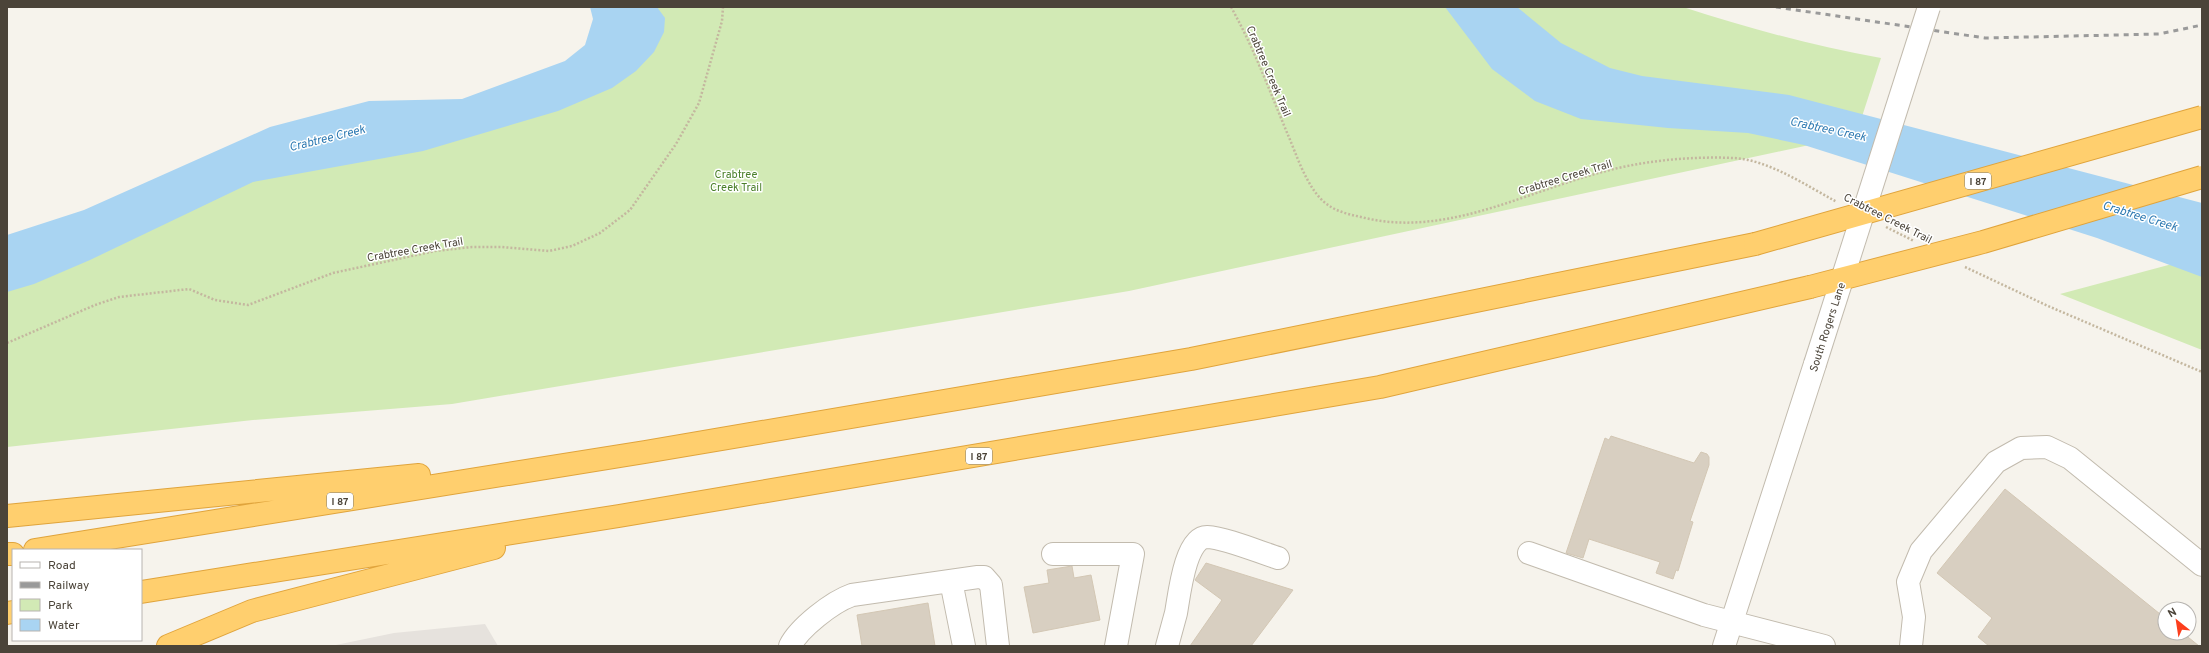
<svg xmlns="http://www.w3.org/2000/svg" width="2209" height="653" viewBox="0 0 2209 653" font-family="Overpass,sans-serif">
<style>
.industrial{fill:#e6e2dd}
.green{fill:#d2eab5}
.water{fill:#a9d4f2}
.building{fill:#d8cfc1;stroke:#d3c7b4}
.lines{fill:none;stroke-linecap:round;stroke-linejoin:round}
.minor-casing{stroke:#c2bbae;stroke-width:24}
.highway-casing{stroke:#e0a43c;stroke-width:24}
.path{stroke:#c4b79f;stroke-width:2.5;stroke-dasharray:2 2;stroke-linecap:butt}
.minor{stroke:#fff;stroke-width:22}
.highway{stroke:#ffcf6e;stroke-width:22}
.rail{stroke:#9a9a9a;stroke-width:3;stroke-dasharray:5 5;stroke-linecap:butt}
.minor-bridge-casing{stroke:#c2bbae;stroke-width:24;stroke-linecap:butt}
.highway-bridge-casing{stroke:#e0a43c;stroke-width:24;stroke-linecap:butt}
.minor-bridge{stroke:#fff;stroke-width:22}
.highway-bridge{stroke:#ffcf6e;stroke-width:22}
.labels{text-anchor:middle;stroke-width:3;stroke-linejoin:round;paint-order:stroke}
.shield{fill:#fff;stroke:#817c74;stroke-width:1}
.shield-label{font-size:10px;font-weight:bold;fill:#4b4439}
.street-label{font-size:11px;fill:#4b4439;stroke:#fff}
.park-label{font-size:11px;fill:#4a7f2a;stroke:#fff}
.water-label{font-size:12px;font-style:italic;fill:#2e7ab2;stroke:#fff}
</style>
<rect width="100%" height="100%" fill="#f6f3ec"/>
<path class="industrial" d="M485,624L498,646H331L394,633Z"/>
<path class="green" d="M618,7H1683C1748,28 1813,46 1881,58L1856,135L1129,291L452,404L253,420L7,447V240L602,70Z
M2202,256V350L2060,294Z"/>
<path class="water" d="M590,7H657L665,18L664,32L654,52L636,71L612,88L558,111L423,151L253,182L90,260L34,284L7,292V235L84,210L270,127L369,101L462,99L565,61L585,45L593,19Z
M1445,7H1517L1561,43L1610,68L1642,76L1789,95L2202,203V277L2097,238L1804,145L1748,133L1668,128L1581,119L1535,101L1492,69Z"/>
<path class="building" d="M1611,436L1694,463L1701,452L1707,454L1709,457V465L1690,521L1693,522L1678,571L1676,570L1673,579L1656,573L1660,562L1589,539L1583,558L1566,553L1605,438L1609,440Z
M2005,489L2165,618V633H2183L2199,646H1989L1978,637L1992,618L1937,573Z
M1206,563L1293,590L1251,646H1190L1222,600L1195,580Z
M1072,566L1074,578L1091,575L1100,620L1033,633L1024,587L1049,583L1047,570Z
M928,603L935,646H862L857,615Z"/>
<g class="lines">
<g class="minor-casing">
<path id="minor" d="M1529,553L1704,615L1824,646
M1053,554H1133L1116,646
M951,581L964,646
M790,646C799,628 832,602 852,595L978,577H984L991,585L998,646
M1167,646C1170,635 1173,624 1176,613C1179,597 1185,537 1207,537C1226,538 1259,552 1278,558
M1724,646L1815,364
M1911,646L1914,617L1908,582L1921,551L1996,462L2021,448L2047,447L2070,458L2202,565"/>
</g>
<g class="highway-casing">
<path id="highway" d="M7,516L419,475
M35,550L645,452L1191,359L1755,244
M7,554H13
M141,592L619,516L1380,387L1810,287
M7,613L13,612
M168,646L252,611L494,548"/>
</g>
<path class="path" d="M1231,7C1254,48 1270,92 1288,135C1297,156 1306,185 1323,201C1334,211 1347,214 1361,217C1442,238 1519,195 1595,174C1639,161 1688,156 1734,158C1769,160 1807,186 1837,202
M1886,227L1914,241
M1965,267L2048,306L2202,372
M7,343L95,305L119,297L189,289L215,300L248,305L333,273L435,251L472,247H501L549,251L572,246L600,233L630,210L676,144L699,103L722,21L723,7"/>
<use href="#minor" class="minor"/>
<use href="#highway" class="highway"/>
<path class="rail" d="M1776,7L1985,38L2159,34L2202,25"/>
<g class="minor-bridge-casing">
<path id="minor-bridge" d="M1815,364L1929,7"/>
</g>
<g class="highway-bridge-casing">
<path id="highway-bridge" d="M1755,244L2202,117
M1810,287L1983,242L2202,177"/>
</g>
<use href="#minor-bridge" class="minor-bridge"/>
<use href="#highway-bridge" class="highway-bridge"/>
</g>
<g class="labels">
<g class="shield">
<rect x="1965" y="173" width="26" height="16" rx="3"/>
<rect x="966" y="448" width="26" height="16" rx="3"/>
<rect x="327" y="493" width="26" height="16" rx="3"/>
</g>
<g class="shield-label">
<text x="1978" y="185">I 87</text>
<text x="979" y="460">I 87</text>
<text x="340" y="505">I 87</text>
</g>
<g class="street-label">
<text transform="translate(1269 71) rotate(67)" y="4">Crabtree Creek Trail</text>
<text transform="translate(1565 177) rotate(-17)" y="4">Crabtree Creek Trail</text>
<text transform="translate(1888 218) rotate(27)" y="4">Crabtree Creek Trail</text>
<text transform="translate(415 249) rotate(-10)" y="4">Crabtree Creek Trail</text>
<text transform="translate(1827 327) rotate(-72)" y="4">South Rogers Lane</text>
</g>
<g class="park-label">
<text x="736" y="178">Crabtree<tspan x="736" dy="13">Creek Trail</tspan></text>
</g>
<g class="water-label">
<text transform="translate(1828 129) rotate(12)" y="4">Crabtree Creek</text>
<text transform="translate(327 138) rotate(-14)" y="4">Crabtree Creek</text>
<text transform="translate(2140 216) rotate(17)" y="4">Crabtree Creek</text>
</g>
</g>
<rect width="2209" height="653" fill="none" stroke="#4b4439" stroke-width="16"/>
<rect x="12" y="549" width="130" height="92" fill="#ffffff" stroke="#b7b4b0"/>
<rect x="20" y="562" width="20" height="6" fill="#ffffff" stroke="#b7b4b0"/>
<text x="48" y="569" font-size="12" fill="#4b4439">Road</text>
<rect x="20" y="582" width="20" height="6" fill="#9a9a9a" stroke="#b7b4b0"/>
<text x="48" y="589" font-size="12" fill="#4b4439">Railway</text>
<rect x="20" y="599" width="20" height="12" fill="#d2eab5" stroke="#b7b4b0"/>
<text x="48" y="609" font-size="12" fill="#4b4439">Park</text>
<rect x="20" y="619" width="20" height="12" fill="#a9d4f2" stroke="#b7b4b0"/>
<text x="48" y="629" font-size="12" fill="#4b4439">Water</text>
<g transform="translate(2177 621) rotate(330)"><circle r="19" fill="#ffffff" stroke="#b7b4b0"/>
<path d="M0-3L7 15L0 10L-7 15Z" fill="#fc3f1d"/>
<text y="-6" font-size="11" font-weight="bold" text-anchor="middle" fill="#4b4439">N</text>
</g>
</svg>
